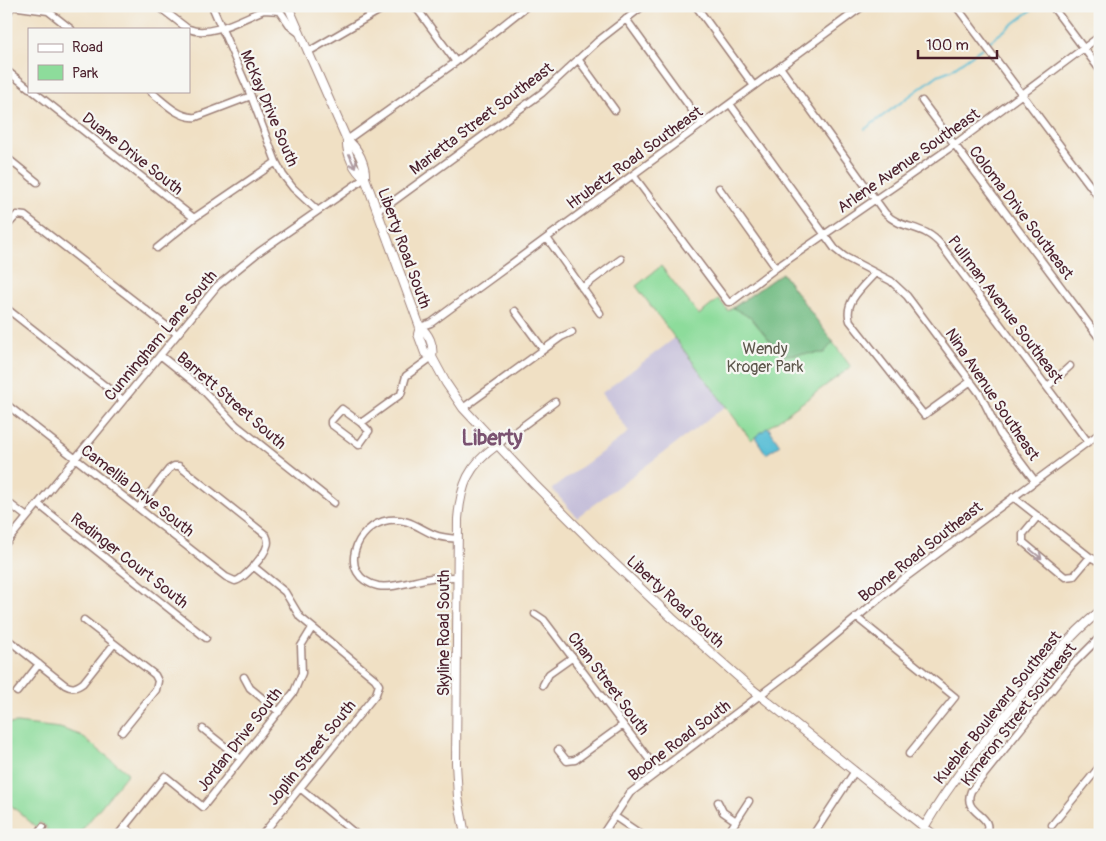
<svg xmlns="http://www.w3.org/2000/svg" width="1106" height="841" viewBox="0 0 1106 841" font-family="Pangolin,sans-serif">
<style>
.industrial{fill:#c6c0da}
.green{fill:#8ddc9b;stroke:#6c7e63}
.forest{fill:#72bc83;stroke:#5e6e57}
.water{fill:#58bed6;stroke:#516e80}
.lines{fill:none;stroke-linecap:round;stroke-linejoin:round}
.stream{stroke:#58bed6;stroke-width:2}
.minor-casing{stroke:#9d8078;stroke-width:9}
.major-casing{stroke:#9d8078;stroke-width:10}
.minor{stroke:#fff;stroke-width:6}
.major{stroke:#fff;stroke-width:8}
.oneway{stroke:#ae9aa0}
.labels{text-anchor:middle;stroke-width:4.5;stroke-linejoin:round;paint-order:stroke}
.street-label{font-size:16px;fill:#4a1f2b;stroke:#f6f6f2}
.park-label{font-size:16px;fill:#5e584d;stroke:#f6f6f2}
.district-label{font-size:21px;font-weight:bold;fill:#7a5271;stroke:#f6f6f2}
</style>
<rect width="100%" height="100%" fill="#f6f6f2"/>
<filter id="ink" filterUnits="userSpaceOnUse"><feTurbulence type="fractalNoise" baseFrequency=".02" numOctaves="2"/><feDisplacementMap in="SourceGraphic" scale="10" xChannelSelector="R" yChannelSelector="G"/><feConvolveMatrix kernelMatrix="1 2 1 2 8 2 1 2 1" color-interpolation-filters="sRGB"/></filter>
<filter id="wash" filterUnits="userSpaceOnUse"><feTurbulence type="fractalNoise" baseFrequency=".0096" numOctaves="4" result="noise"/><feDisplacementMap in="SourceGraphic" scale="20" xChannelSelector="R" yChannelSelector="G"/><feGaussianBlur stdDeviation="1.12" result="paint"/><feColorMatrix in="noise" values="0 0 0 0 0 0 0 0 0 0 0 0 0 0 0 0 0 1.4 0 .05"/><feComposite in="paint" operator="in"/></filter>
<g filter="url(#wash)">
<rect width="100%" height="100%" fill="#f0e0c4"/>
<path class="industrial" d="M675,338L726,406L577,517L552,489L629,432L602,393Z"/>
<path class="green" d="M661,266L699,315L719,299L728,311L782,273L851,367L751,440L636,286Z
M17,723L60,728L80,735L128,773L78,835H43L47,828L40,822L36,827L6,801V724Z"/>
<path class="forest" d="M782,273L833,342L824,353L782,355L751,318L733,308Z"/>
<path class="water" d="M768,427L780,445L766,454L755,437Z"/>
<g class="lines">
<path class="stream" d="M989,42L1037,6
M865,129L938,75L951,70L982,48"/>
</g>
</g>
<g filter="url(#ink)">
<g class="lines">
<g class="minor-casing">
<path id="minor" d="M11,6L48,11L71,29
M158,6L188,29
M212,6L251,96L276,162L283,175L293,188L317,210
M415,6L456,62
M696,6L754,86
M956,6L1100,199
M1052,6L1100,70
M264,10L280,11L291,27L299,33
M6,17L11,7
M626,19L702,124
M189,29C210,38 243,18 264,10L267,6
M308,52L387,6
M578,59L615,110
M780,67L885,213C902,231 923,223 941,245L1088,442
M6,70L29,88
M33,91L194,218
M150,91C163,101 179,119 196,117L251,96
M922,101L1100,339
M730,104L835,249L845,257L891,281L907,296L980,394L1000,434L1035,481
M347,140L456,62L527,6
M6,157L37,182
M633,175L728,302H731L776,268L954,145L1100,36
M719,188L776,268
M377,210L391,203L542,93L598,41L643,6
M6,227L17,215L25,216L177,334
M547,238L600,313
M157,248L194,218L276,162
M875,273C864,286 843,302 850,321L924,415L971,381
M582,288L621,259
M6,308L123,400
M515,311L543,349
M420,327L431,323L477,289L863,6
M160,355L200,387L236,425L334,503
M1047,387L1070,366
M6,404L226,577L235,581C243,580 265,555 267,546C269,542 268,539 266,535L179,466H174L169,469L139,507
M463,408L561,337L572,332
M361,423L369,431L359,445L331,424V421L342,409L361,423L401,394L406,376L432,357
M497,445L555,402
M1013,497L1090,557L1100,562
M6,501L27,517
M38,504L206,638
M1038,516L1023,534V542L1065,577L1074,576L1090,557
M6,543L217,286L259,252L365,178
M253,566L285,592L300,617L375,679L379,685L376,694L262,835
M457,577C449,577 440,577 431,578C416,580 392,589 378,586C336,576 355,525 389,520C409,518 418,528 435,535C442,538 450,538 458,539
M535,614L544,620L658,771
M856,617L955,697L909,754
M84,620L155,675L158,681L156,690L122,732
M6,638L65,685C72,689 76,688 83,683L114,644
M244,677L250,688L279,712
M543,685L549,674L573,657
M17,692L39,664
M203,729L241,759
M558,750L567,761L575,760L623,725
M300,788L357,835
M718,802L723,812L736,821
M614,816L642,835
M1052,825L1100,766
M125,827L134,835
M37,835L43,827
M118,835L165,776L203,807L294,692L302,673L301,646L312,628
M602,835L630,793L796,668L898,583L1100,433
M727,835L749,801
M813,835L855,771
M985,835C997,814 961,815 971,791L1072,665L1100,637"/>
</g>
<g class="major-casing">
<path id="major" d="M288,6L347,140C358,147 366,166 365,178L420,327C429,334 434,345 432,357
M347,140C346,153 354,171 365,178
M420,327L418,334L425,353L432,357L446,383L463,408L534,484L596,546L672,618L752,689L934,835
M465,835L458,797L456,763L458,519C461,484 468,466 497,445
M920,835C944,790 976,752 1007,713C1036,677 1064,640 1100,611"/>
</g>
<use href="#minor" class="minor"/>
<use href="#major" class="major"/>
</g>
<defs><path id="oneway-shaft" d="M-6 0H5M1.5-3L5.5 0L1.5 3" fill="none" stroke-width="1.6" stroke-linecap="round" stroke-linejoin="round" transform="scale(1.25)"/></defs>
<g class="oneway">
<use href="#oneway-shaft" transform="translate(352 161) rotate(66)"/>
<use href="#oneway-shaft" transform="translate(1036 554) rotate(39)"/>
</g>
</g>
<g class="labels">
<g class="street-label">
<text transform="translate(270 108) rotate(67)" y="6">McKay Drive South</text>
<text transform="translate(481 118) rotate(-37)" y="6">Marietta Street Southeast</text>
<text transform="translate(133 153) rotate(38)" y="6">Duane Drive South</text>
<text transform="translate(634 157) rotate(-36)" y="6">Hrubetz Road Southeast</text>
<text transform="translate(908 160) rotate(-35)" y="6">Arlene Avenue Southeast</text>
<text transform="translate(1022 212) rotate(53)" y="6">Coloma Drive Southeast</text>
<text transform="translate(405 248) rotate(70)" y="6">Liberty Road South</text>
<text transform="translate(1006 309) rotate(53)" y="6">Pullman Avenue Southeast</text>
<text transform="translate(160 335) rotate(-50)" y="6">Cunningham Lane South</text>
<text transform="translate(993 394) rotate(56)" y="6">Nina Avenue Southeast</text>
<text transform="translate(232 400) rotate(41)" y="6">Barrett Street South</text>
<text transform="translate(138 490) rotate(38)" y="6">Camellia Drive South</text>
<text transform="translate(920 551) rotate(-38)" y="6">Boone Road Southeast</text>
<text transform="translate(130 560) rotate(38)" y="6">Redinger Court South</text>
<text transform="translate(676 601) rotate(43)" y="6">Liberty Road South</text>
<text transform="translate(443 633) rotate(-90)" y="6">Skyline Road South</text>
<text transform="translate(609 683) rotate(53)" y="6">Chan Street South</text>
<text transform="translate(997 707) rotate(-51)" y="6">Kuebler Boulevard Southeast</text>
<text transform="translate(1018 714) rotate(-52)" y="6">Kimeron Street Southeast</text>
<text transform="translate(239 739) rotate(-52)" y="6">Jordan Drive South</text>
<text transform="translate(679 740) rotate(-37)" y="6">Boone Road South</text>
<text transform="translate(311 752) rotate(-51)" y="6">Joplin Street South</text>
</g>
<g class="park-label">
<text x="765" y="354">Wendy<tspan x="765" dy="18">Kroger Park</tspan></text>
</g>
<g class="district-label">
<text x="492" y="445">Liberty</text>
</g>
</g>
<rect width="1106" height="841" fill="none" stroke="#f6f6f2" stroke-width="25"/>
<rect x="28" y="28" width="162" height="65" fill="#f6f6f2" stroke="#b1a0a2"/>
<rect x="38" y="44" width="25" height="8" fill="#ffffff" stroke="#b1a0a2"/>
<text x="72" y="52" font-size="15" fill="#4a1f2b">Road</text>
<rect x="38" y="65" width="25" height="15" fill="#8ddc9b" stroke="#b1a0a2"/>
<text x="72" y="78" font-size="15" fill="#4a1f2b">Park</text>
<path d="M918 50v8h79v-8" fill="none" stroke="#4a1f2b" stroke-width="2.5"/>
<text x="926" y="50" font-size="15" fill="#4a1f2b" stroke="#f6f6f2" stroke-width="4" paint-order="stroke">100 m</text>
</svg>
